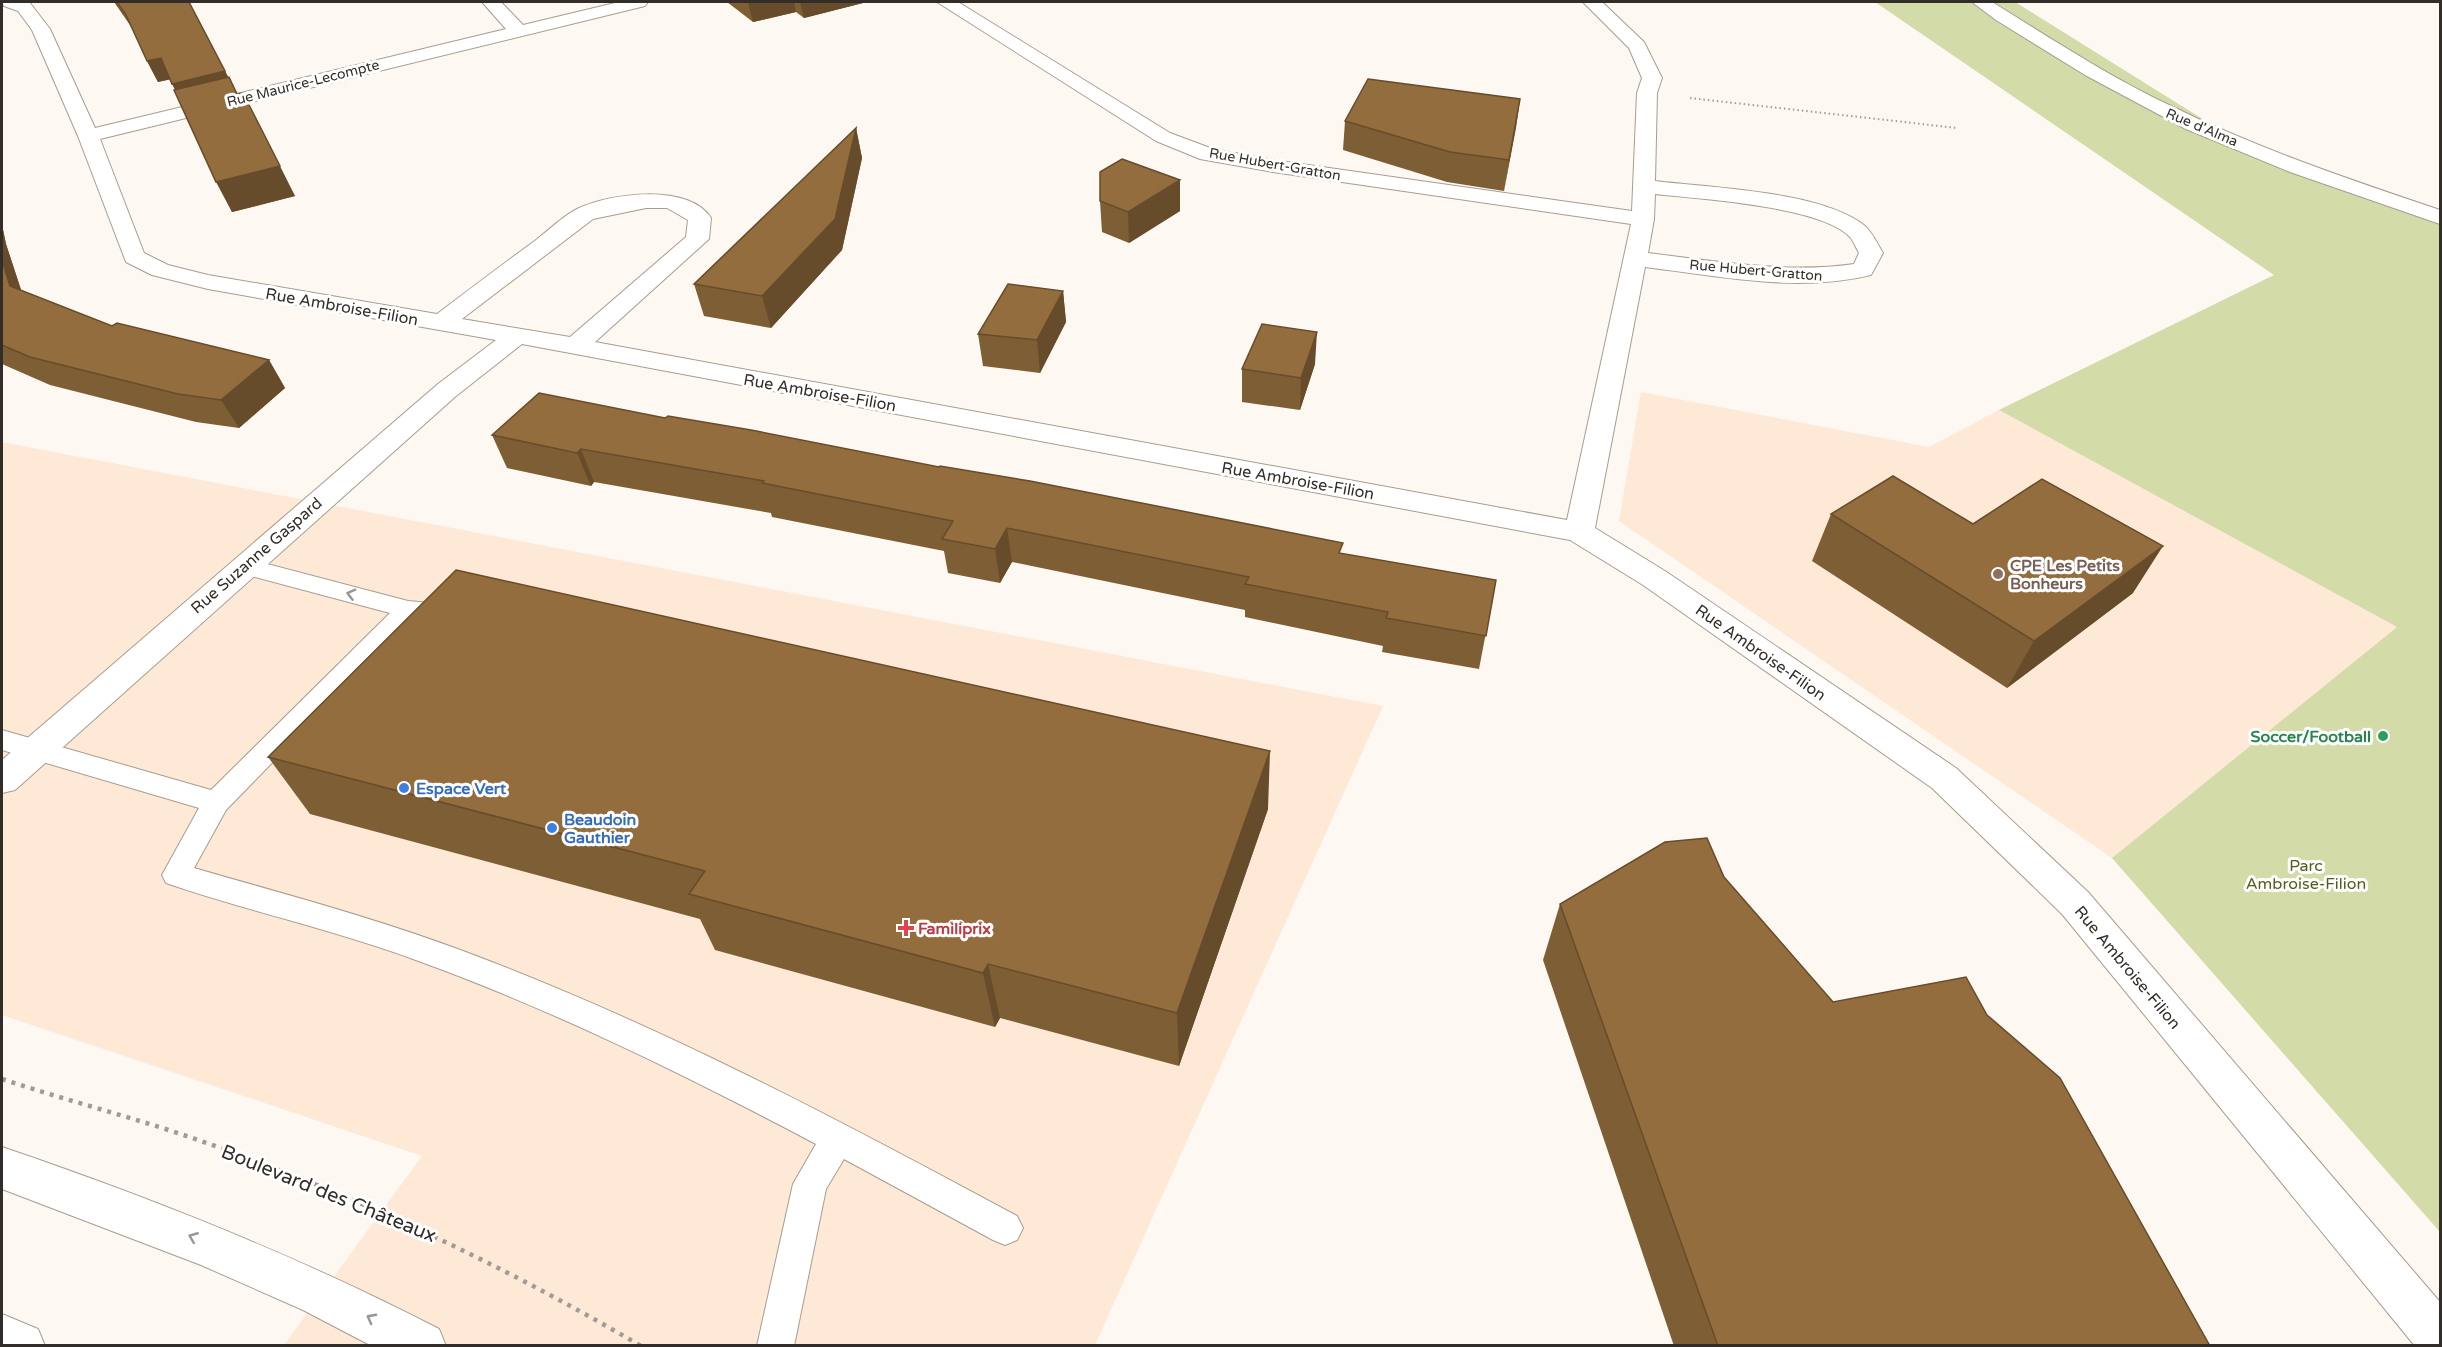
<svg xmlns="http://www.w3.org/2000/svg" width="2442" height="1347" viewBox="0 0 2442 1347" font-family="'Varela Round',sans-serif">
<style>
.built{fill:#fde9d5}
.green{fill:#d3dba9}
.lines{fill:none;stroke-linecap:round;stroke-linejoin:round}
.service-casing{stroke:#a99c8f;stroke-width:2}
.minor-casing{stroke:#a99c8f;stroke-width:2}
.tertiary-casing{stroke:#a99c8f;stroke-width:2}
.path-far1{stroke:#a09b96;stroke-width:2;stroke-dasharray:1.5 3;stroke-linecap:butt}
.path{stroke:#a09b96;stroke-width:4.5;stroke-dasharray:4 6;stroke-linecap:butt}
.service{fill:#fff;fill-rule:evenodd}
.minor{fill:#fff;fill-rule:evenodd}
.tertiary{fill:#fff;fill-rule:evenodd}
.wall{fill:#7e5e34}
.shaded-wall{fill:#674c2b}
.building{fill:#936d3d;stroke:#674c2b;stroke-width:1.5}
.oneway{stroke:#989694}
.education-dot{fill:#8d6e63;stroke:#fff;stroke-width:2}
.leisure-dot{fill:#2e9e5b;stroke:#fff;stroke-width:2}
.shop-dot{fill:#3f7fe0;stroke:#fff;stroke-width:2}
.health-dot{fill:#e0444e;stroke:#fff;stroke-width:2}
.labels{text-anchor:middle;stroke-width:6;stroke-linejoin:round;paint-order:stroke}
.far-street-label{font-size:14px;fill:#322d28;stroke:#fff}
.street-label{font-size:16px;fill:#322d28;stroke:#fff}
.education-label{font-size:16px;font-weight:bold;fill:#785e54;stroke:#fff;text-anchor:start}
.leisure-label{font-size:16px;font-weight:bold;fill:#27864d;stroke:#fff;text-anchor:end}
.shop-label{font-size:16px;font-weight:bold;fill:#366cbe;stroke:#fff;text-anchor:start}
.park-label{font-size:16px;fill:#555c18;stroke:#fff}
.health-label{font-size:16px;font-weight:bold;fill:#be3a42;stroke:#fff;text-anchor:start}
.near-street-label{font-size:20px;fill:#322d28;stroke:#fff}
</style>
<rect width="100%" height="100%" fill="#fdf8f2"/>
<path class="built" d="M1641,392L1929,447L1999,410L2397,627L2112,858L1619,521Z
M2,442L1383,706L1095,1345H284L422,1156L2,1015Z"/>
<path class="green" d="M1875,2H2015L2241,143L2440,220V1232L2112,858L2397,627L1999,410L2274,275Z"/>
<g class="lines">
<g class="service-casing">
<path id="service" d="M244,558L408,601L430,603L433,609L430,615L414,617L226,810L194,868C284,894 375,918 463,951C656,1023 837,1119 1017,1216L1023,1228L1017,1240L1005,1245L993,1240L844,1159L826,1189L794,1346H757L793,1184L816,1144C685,1075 552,1009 413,959C332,929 247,911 166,883L162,875L199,808L2,750V730L211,790L390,613L236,572L232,566L236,560Z"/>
</g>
<g class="minor-casing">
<path id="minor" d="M2,2L30,3L50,29L95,128L506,29L482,2H501L523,25L619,2H648L645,6L100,139L144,253L168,265L208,275L437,314C470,289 503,264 536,240C549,230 563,216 577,209C610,193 688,183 711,218L709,239L595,342L1567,520L1631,224L1273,172L1200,159L1156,141L937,2H958L1170,133L1213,149L1273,160L1632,211L1637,93L1642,78L1629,48L1583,2H1602L1644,42L1662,78L1657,93L1655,181C1712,188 1821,191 1865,226C1872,232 1878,245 1883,253L1871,275C1797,293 1719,276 1645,267L1595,528L1665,571L1956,768L2088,892L2440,1302V1346H2415L2062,914L1932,788L1643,585L1570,540L522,344L456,396L15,790L2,793V760L438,384L496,340L208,289L152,275L126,262L78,136L32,30L18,11L4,6ZM1655,194C1699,199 1821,206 1850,237C1854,242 1856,248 1859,253L1854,264C1785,274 1716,261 1648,253L1654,219ZM646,208H667L688,220L686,237L570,337L462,319L593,219Z
M1972,2H1992C2050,38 2108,76 2169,105C2256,148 2348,179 2440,210V224L2290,172L2186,129L2085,75L1996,20Z"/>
</g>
<g class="tertiary-casing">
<path id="tertiary" d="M2,1147C152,1198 298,1256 439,1329L446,1346H372L303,1310L201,1265L2,1189Z
M2,1314L38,1329L45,1346H2Z"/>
</g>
<path class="path-far1" d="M1690,98L1957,128"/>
<path class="path" d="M2,1079C68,1101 136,1118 201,1141C355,1195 501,1264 641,1346"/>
<use href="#service" class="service"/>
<use href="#minor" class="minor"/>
<use href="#tertiary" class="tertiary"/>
</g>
<path class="wall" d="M114,2H189L237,94L295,196L232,212L170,79L158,82L147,61L132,28Z
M727,2H863V3L804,18L796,12L753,22Z
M1520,99L1504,191L1447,182L1343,150L1345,121Z
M856,128L862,158L842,250L771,328L704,316L694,284Z
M1100,201L1180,211L1129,243L1102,232Z
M2,225L6,244L21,290L112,326L269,360L285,388L239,428L196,422L50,385L2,364Z
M1063,291L1066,322L1040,373L983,366L978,334Z
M1315,364L1300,410L1242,402V369Z
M492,435L1342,554L1496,580L1479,669L1382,652L1383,646L1245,617V610L1012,562L1000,583L948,573L944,551L772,517L771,513L594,482L591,486L507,468Z
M1831,514L1973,524L2133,593L2007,688L1812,561Z
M268,757L1268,809L1179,1066L1000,1018L995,1027L715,950L700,919L310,814Z
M1724,877L1833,1002L1987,1015L2210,1346H1674L1543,960L1560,904Z"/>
<path class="shaded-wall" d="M748,2H794L796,12L753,22Z
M800,2H863V3L804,18Z
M161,58L172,79L158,82L147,61Z
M225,71L236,92L183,104L172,84Z
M1520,99L1516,128L1504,191L1509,160Z
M856,128L862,158L842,250L771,328L762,296Z
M280,166L295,196L232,212L216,182Z
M1180,180V211L1129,243L1128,212Z
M2,225L6,244L29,314L10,286L2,260Z
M1063,291L1066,322L1040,373L1037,340Z
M1317,332L1315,364L1300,410L1301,378Z
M269,360L285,388L239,428L221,400Z
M581,449L594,482L591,486L577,453Z
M1007,528L1012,562L1000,583L995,549Z
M2163,546L2133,593L2007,688L2034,641Z
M1270,751L1268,809L1179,1066L1177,1013Z
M988,964L1000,1018L995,1027L983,973Z"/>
<path class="building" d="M117,2H189L225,71L172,84L161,58L147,61L126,15Z
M229,77L237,94L243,93L280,166L216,182L174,90Z
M1368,79L1520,99L1509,160L1450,152L1345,121Z
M856,128L835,219L762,296L694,284Z
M1122,159L1180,180L1128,212L1100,201V172Z
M2,260L10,286L112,326L117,323L269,360L221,400L178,394L30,357L2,345Z
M1008,284L1063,291L1037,340L978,334Z
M1262,324L1317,332L1301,378L1242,369Z
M539,393L665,418L668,416L751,430L939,467L940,466L1030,481L1182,511L1343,543L1339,553L1496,580L1486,636L1386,618L1388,612L1245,584L1249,577L1007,528L995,549L942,539L953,521L762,483L764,481L581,449L577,453L492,435Z
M1893,476L1973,524L2042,479L2163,546L2034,641L1831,514Z
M456,570L1270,751L1177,1013L988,964L983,973L689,894L705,871L268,757Z
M1707,838L1724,877L1833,1002L1966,977L1987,1015L2060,1078L2210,1346H1718L1560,904L1665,842Z"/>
<defs><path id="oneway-chevron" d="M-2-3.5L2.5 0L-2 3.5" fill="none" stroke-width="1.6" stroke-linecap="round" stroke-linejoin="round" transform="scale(1.5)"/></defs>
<g class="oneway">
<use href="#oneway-chevron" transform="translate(351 594) rotate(-165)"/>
<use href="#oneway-chevron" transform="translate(193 1237) rotate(-158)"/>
<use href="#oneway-chevron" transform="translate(371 1318) rotate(-152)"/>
</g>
<circle class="education-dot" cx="1998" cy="574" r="6"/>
<circle class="leisure-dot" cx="2383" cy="736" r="6"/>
<g class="shop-dot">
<circle cx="404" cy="788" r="6"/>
<circle cx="552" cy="828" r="6"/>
</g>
<path class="health-dot" d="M903 919h6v6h6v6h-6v6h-6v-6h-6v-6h6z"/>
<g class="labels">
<g class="far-street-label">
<text transform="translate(303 83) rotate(-14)" y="5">Rue Maurice-Lecompte</text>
<text transform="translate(2202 127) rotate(23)" y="5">Rue d'Alma</text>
<text transform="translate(1275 164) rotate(10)" y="5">Rue Hubert-Gratton</text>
<text transform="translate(1756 270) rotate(5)" y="5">Rue Hubert-Gratton</text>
</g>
<g class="street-label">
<text transform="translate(342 306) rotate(10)" y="6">Rue Ambroise-Filion</text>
<text transform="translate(820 392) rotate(10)" y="6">Rue Ambroise-Filion</text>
<text transform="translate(1298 480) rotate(10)" y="6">Rue Ambroise-Filion</text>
<text transform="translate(256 555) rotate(-41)" y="6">Rue Suzanne Gaspard</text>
<text transform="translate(1761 652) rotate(35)" y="6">Rue Ambroise-Filion</text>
<text transform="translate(2128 967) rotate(50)" y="6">Rue Ambroise-Filion</text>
</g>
<g class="education-label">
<text x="2010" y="571">CPE Les Petits<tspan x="2010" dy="18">Bonheurs</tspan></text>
</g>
<g class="leisure-label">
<text x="2371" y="742">Soccer/Football</text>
</g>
<g class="shop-label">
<text x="416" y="794">Espace Vert</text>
<text x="564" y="825">Beaudoin<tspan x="564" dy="18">Gauthier</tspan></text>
</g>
<g class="park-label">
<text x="2306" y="871">Parc<tspan x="2306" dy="18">Ambroise-Filion</tspan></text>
</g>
<g class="health-label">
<text x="918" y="934">Familiprix</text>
</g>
<g class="near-street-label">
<text transform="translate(329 1193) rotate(22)" y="7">Boulevard des Châteaux</text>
</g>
</g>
<rect width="2442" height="1347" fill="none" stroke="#322d28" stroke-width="6"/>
</svg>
